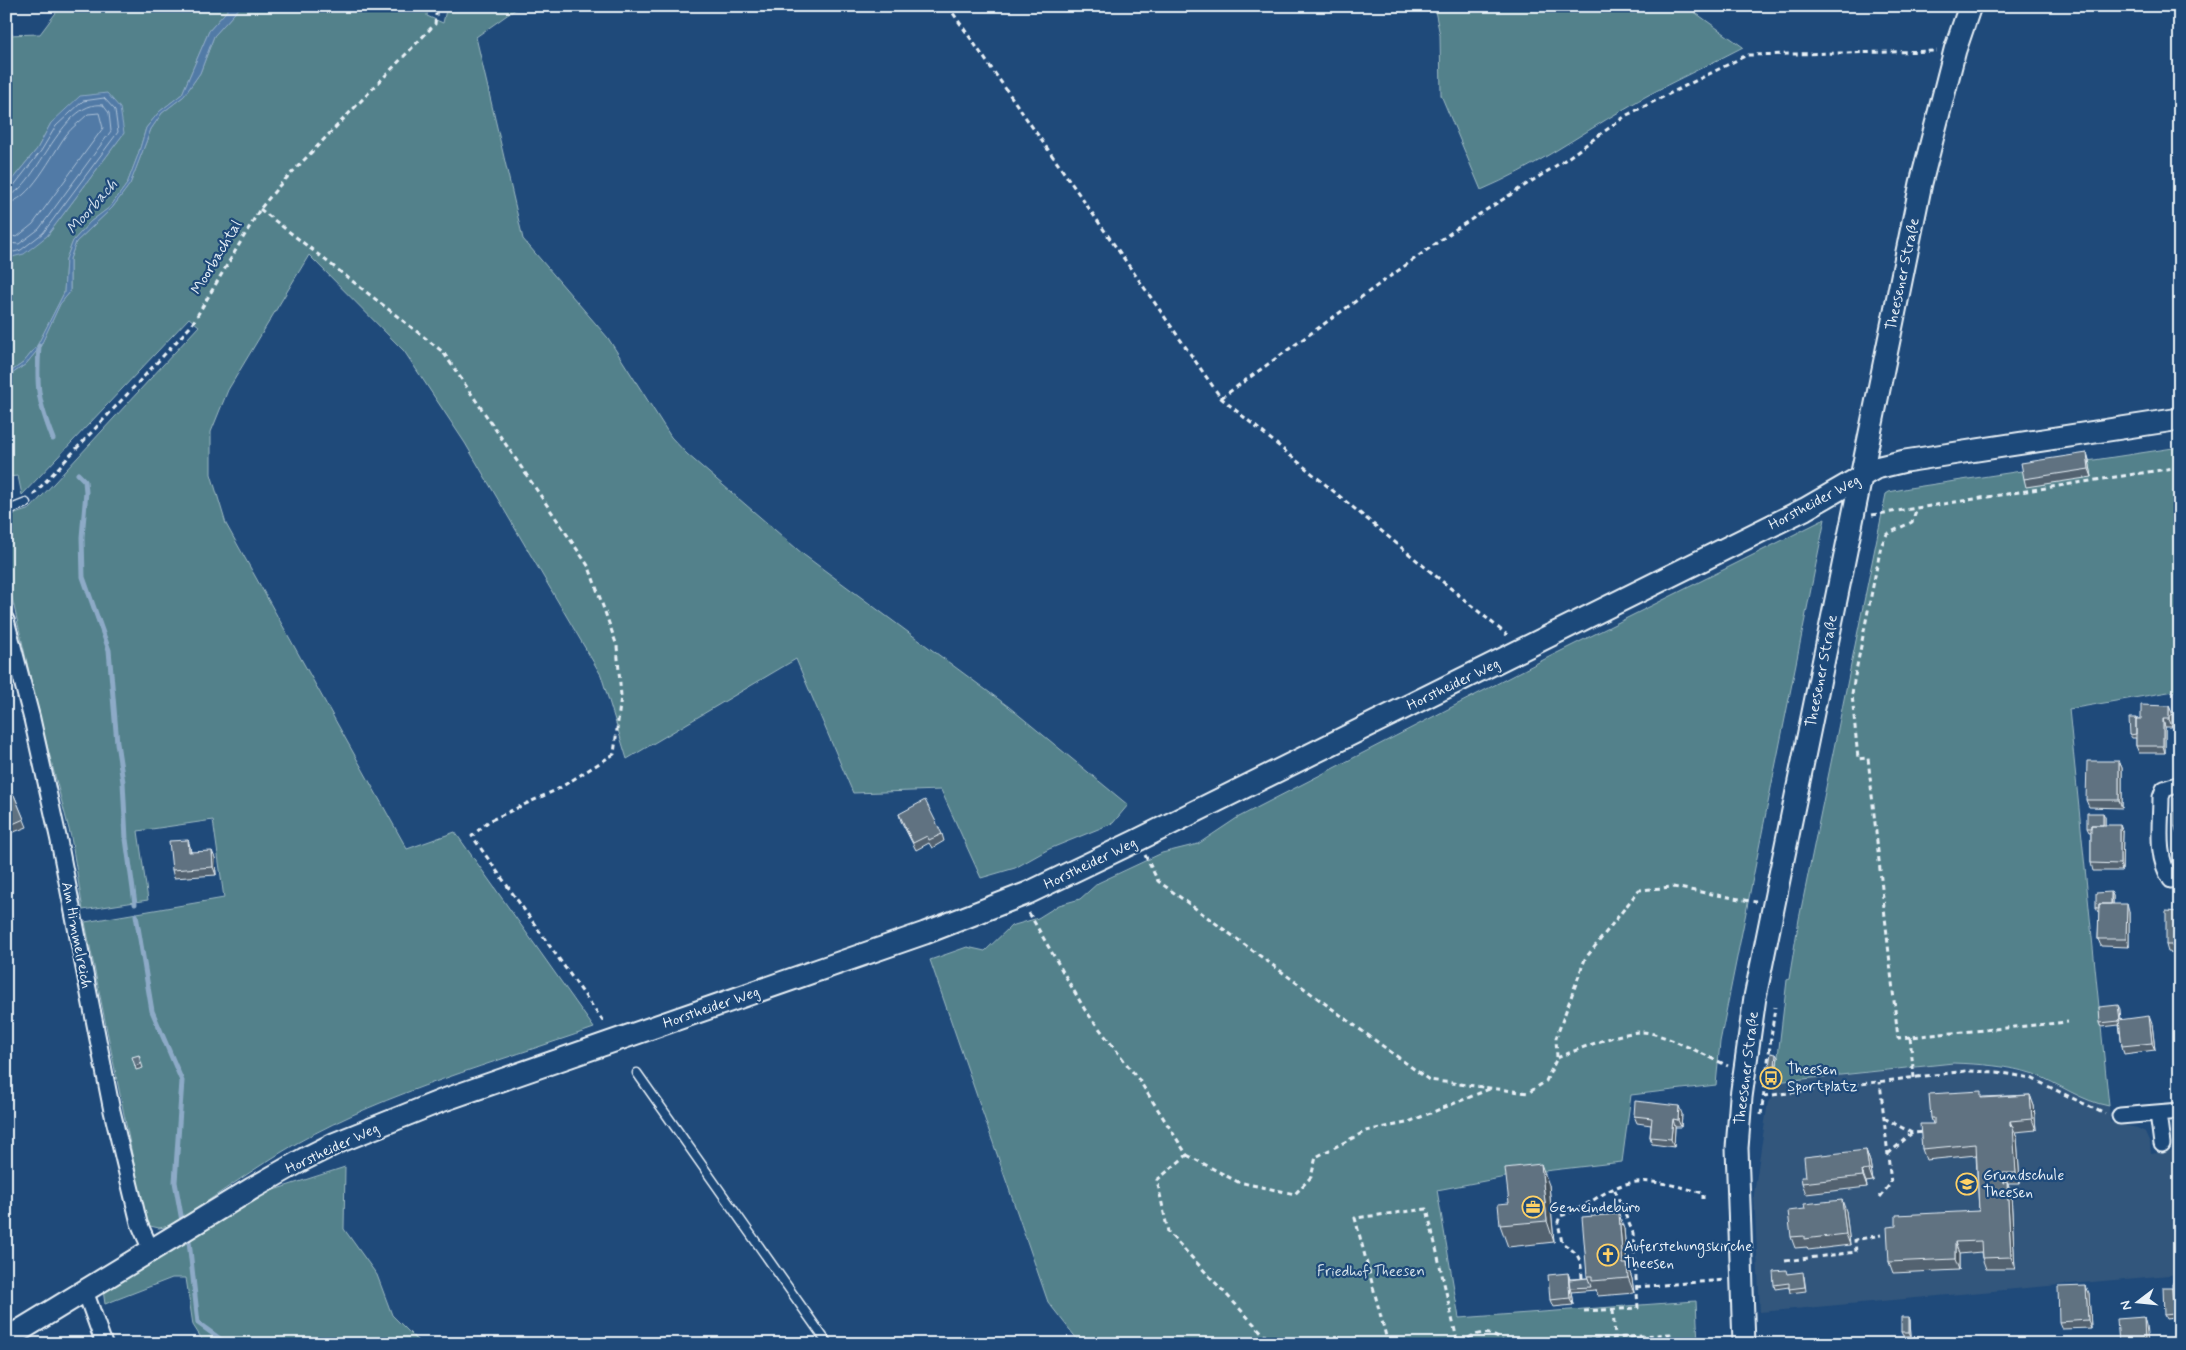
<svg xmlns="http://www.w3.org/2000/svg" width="2186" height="1350" viewBox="0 0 2186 1350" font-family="Mynerve,sans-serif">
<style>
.built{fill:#32567c}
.green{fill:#52818b;stroke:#9db9c2}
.water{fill:#517aa6;stroke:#8daac7}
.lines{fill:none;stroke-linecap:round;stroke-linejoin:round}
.shore{stroke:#acc1d7;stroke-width:1}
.stream{stroke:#8daac7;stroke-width:5}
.lane-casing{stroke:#e8f1f8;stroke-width:11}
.street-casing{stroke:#e8f1f8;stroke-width:19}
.secondary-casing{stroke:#e8f1f8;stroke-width:25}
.path{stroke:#e8f1f8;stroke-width:3;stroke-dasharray:5 4;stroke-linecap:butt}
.lane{stroke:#1f4a7a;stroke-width:8}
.street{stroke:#1f4a7a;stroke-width:15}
.secondary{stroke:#1f4a7a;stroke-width:21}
.wall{fill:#53626f;stroke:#e8f1f8}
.shaded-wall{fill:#43505a;stroke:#e8f1f8}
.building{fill:#607281;stroke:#e8f1f8}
.labels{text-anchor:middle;stroke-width:4.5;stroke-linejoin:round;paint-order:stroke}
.street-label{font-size:15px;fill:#e8f1f8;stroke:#1f4a7a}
.poi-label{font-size:15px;fill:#e8f1f8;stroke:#1f4a7a;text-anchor:start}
.park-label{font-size:15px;fill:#d2e0e8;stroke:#1f4a7a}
.water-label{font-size:16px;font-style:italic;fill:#d1dfec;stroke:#1f4a7a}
</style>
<rect width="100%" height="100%" fill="#1f4a7a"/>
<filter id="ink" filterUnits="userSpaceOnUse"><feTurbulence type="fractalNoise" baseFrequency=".02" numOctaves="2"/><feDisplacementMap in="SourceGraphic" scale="10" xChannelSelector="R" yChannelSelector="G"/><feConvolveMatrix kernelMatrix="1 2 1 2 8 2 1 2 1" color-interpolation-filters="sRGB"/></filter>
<g filter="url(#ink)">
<path class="built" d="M1953,1063L1971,1064L2034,1074L2087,1100L2109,1106L2110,1122L2137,1128L2145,1132L2150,1143L2151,1154L2175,1150L2173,1134L2180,1125V1274L1760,1312L1754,1194L1768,1102L1772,1099L1775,1082Z"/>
<path class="green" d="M61,6H231L209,31L182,94L159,112L146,128L138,155L127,184L110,207L90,222L73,241L66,259L64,293L37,346L23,363L6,375V253L12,257L47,236L124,133L51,123L37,149L6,187V35L40,34Z
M241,6H428L427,16L443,23L447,6H520L476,37L523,239L608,338L671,437L687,454L804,555L1009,707L1128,805L1113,823L1049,849L1015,868L981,878L941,790L853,793L796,659L627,759L601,675L465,443L404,351L309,255L228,390L211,432V474L226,524L407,849L455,832L594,1028C495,1063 389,1091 297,1143C254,1168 212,1199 170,1226L159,1228L150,1226L145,1218L85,922L224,898L213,820L138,831L148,900L83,910L71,837L39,715L6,572V517L30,509L199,326L189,318L22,495L18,476L6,477V378L26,364L40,347L60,304L70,292V259L76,242L112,208L130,184L151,129L162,113L184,96L200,73L214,36Z
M1434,6H1686L1743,47C1703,68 1662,86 1624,109C1576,137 1533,168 1481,190L1441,95L1440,35Z
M2180,447V690L2069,709L2109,1106C2081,1101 2060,1084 2034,1074C2009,1066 1979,1064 1953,1063L1775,1082L1787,980L1789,979L1799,919L1886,494L1889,492L1909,488Z
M1825,519L1720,1042L1716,1085L1631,1095L1622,1162L1527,1173L1437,1190L1459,1318L1696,1301L1698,1344H1081L1048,1302L930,960L967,947L985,951L1011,926L1038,918L1059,905L1080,899L1098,883L1162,853L1198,844L1237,818L1545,659Z
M345,1167L344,1229L377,1275L392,1315L421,1344H205L193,1325L186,1278H172L105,1304L103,1290L189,1241L252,1197Z"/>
<path class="water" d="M231,6H241L214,36L200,73L184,96L162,113L151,129L130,184L112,208L76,242L70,259V292L60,304L40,347L26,364L6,378V375L23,363L37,346L64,293L66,259L73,241L90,222L110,207L127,184L138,155L146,128L159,112L182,94L209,31Z
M107,93L120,108L124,133L47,236L24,254L12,257L6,253V187L37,149L51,123L80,96Z"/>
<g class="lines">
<path class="shore" d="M6,190L12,188L41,151L56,126L83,101L104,98L115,110L118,132L43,233L21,250L14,252L6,249
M6,196C35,194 60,99 103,105L109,113L111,131L39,229L19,244L6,243
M6,203C29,203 53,153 66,135C72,127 81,121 88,114L99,113L103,128L33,224L17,237L6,235"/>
<path class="stream" d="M39,346C36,387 38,401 53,439
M78,474L85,481L86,492L82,537L83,577L109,650L117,743L123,782L126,839L135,904
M136,915L152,1011L182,1081L175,1182L182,1221
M189,1241L198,1323L227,1344"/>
<g class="lane-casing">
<path id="lane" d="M6,511L26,503
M637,1073L828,1344"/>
</g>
<g class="street-casing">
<path id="street" d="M6,620L32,719L59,841L112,1111L139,1223L151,1250
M2171,880C2155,855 2161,825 2161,797L2164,789L2180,784
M2158,1113L2162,1144
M2120,1116L2180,1111
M85,1291L104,1344"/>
</g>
<g class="secondary-casing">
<path id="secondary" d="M6,1339L253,1188L304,1159L336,1143L441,1101L925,933L1028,893L1134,842L1805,509L1876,468L1905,461L2180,419
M1744,1344L1737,1148L1741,1097L1755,997L1921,183L1955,50L1970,6"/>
</g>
<path class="path" d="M948,6L1221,398L1507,635
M260,209L443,352L589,567L617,646L621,696L614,754L558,789L489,821L472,836L605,1024
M1221,398L1456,229L1562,162L1627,115L1747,55L1937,51
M33,495L191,326L260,209L279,186L435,24L437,6
M1872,515L2180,467
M1145,855L1158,881L1429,1080L1528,1093L1546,1081L1557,1058L1556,1038L1585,959L1639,890L1673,887L1756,902
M1029,913L1085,1010L1139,1080L1187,1155L1157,1180L1168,1232L1267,1338L1268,1344
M1910,1037L1898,1038L1868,758L1858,759L1852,694L1854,681L1881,546L1887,534L1912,522L1917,508
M1557,1058C1579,1049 1619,1032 1642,1032C1661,1032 1709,1057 1728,1066
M1914,1078L1910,1037L2068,1022
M1764,1096L1966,1071L1997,1072L2031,1078L2105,1114
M1761,1115L1775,1007
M1884,1118L1912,1133
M1888,1154L1912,1133L1924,1132
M1187,1155L1238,1182L1295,1194L1311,1177L1316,1157L1366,1131L1406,1123L1492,1088
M1880,1197L1891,1183L1880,1082
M1785,1261L1856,1252L1855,1240L1881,1235
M1582,1278C1581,1257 1579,1254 1562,1243L1558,1222L1560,1216C1566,1214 1572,1212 1578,1209C1595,1200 1610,1187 1630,1183C1652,1178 1681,1187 1703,1193V1199
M1636,1287L1725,1280
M1613,1310L1615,1338
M1584,1311L1638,1308L1633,1233L1614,1188
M1388,1344L1355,1218L1427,1209L1458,1344
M1461,1344C1474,1331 1492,1329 1505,1344
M1531,1344L1670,1334V1344"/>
<use href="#lane" class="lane"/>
<use href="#street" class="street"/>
<use href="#secondary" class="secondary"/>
</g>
<path class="wall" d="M2087,453L2089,460L2092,477L2026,487L2024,479Z
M2169,706L2172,713V727H2165V753H2139L2136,746V738H2132L2130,735L2138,719H2141Z
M2119,761L2122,768V808L2089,807L2086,800Z
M14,795L27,827L6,835V799Z
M2180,799V834H2177L2175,827Z
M899,814L942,834L944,841L932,848L929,843L916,850L901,821Z
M2105,817V825L2123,832L2122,871H2093L2091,863V832H2089L2087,828Z
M188,840L190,847L191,852L215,858L216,875L174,878L172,870Z
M2111,892L2113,896V904L2129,912V947L2101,946L2098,939L2099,912H2098L2096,908Z
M2180,912V953L2168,952L2166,945Z
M2118,1005L2120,1009L2121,1020L2152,1024L2155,1050L2124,1054L2122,1046L2119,1025L2102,1027L2100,1023Z
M139,1055L143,1068L136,1070L135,1066Z
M1778,1057L1776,1070H1771L1769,1066Z
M2030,1095L2034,1106L2036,1130L2015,1132L2017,1137L2020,1184H2008L2011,1194L2015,1269H1986L1982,1258L1981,1252L1959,1254V1270L1893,1273L1889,1262L1896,1226L1979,1211L1976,1155L1926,1160L1922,1149L1933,1124L1931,1118L1983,1097Z
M1682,1114L1681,1127H1675L1674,1147L1652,1144L1650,1137L1651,1125L1637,1123L1634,1116Z
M1866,1150L1870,1162L1873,1181L1866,1182L1867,1187L1806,1194L1802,1183L1806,1177Z
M1549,1185L1554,1242L1508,1247L1500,1225L1509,1203Z
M1846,1211L1850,1245L1808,1250L1807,1247L1795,1248L1791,1237Z
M1624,1229L1627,1264L1632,1279L1634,1293L1598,1296L1596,1290L1571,1292L1573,1305L1553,1307L1550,1300L1568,1273L1570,1279L1588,1278L1587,1276Z
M1788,1274L1804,1276L1806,1291L1790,1293L1789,1287L1775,1289L1774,1285Z
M2180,1278V1332L2179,1329L2178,1319L2175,1318L2166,1319L2164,1315L2174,1283Z
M2089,1293L2091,1328L2062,1329L2059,1322Z
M1909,1317L1910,1320L1911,1336H1903L1901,1332Z"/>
<path class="shaded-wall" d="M2087,453L2089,460L2092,477L2089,469Z
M2169,706L2172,713V727L2169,719Z
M2163,719L2165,727V753L2163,746Z
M2119,761L2122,768V808L2119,800Z
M2103,813L2105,817V832L2103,828Z
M2120,825L2123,832L2122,871L2120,864Z
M188,840L190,847L191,860L189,852Z
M212,851L215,858L216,875L213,867Z
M2111,892L2113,896V912L2112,908Z
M2127,904L2129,912V947L2126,939Z
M2149,1016L2152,1024L2155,1050L2152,1043Z
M1776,1054L1778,1057L1776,1070L1775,1067Z
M2030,1095L2034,1106L2036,1130L2032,1119Z
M1679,1106L1682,1114L1681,1127L1678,1120Z
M1673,1119L1675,1127L1674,1147L1671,1139Z
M2010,1121L2017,1137L2020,1184L2016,1173Z
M1866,1150L1870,1162L1873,1181L1869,1170Z
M1541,1164L1549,1185L1554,1242L1547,1221Z
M1862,1171L1866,1182L1867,1187L1863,1176Z
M2002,1173L2006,1184L2003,1183Z
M2007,1182L2011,1194L2015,1269L2011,1257Z
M1842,1200L1846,1211L1850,1245L1846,1234Z
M1619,1214L1624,1229L1627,1264L1632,1279L1634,1293L1623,1264Z
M1955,1242L1959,1254V1270L1955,1259Z
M1568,1273L1570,1280V1288L1571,1292L1573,1305L1570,1298Z
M2086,1286L2089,1293L2091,1328L2088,1320Z
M1909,1317L1910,1320L1911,1336L1909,1332Z
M2144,1317L2146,1325L2148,1344H2145Z"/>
<path class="building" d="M2087,453L2089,469L2024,479L2021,463Z
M2141,705L2169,706V719H2163V746H2136V719H2141Z
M2129,718H2137V719H2136V734L2130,735Z
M2087,761H2119V800H2086Z
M14,795L24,819L6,827V799Z
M2175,798L2180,799V827H2175Z
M925,800L942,834L929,840L927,836L913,843L899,814Z
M2087,813H2103V825H2091V828H2087Z
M2091,825H2120V864L2091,863Z
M188,840L189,852L212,851L213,867L172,870L169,841Z
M2111,892V904H2099V908H2096V893Z
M2099,904H2127L2126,939H2098Z
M2166,911L2180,912V945H2166Z
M2118,1005L2120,1020H2119V1021L2100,1023L2099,1007Z
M2149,1016L2152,1043L2122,1046L2119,1020Z
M1771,1053L1776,1054L1775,1067L1769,1066Z
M139,1055L141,1064L135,1066L132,1057Z
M1981,1091V1098L2030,1095L2032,1119L2010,1121V1126H2013L2016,1173H2002L2003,1183L2007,1182L2011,1257L1982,1258L1981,1241L1955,1242V1259L1889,1262L1887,1227L1896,1226V1215L1979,1211L1976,1144L1922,1149L1920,1124H1934V1118H1931L1929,1094Z
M1635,1101L1679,1106L1678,1120L1673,1119L1671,1139L1650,1137L1652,1118L1634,1116Z
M1866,1150L1869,1170L1862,1171L1863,1176L1802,1183L1801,1177H1806L1804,1157Z
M1541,1164L1547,1221L1500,1225L1498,1204L1509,1203L1505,1168Z
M1842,1200L1846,1234L1804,1239V1236L1791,1237L1788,1211L1805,1209L1804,1204Z
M1619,1214L1623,1264H1627L1628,1278L1592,1281V1276H1587L1582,1217Z
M1786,1270L1787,1274L1803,1272L1805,1287L1789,1289V1283L1774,1285L1773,1271Z
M1568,1273L1570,1298L1550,1300L1548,1275Z
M1588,1278L1591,1287L1570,1288L1569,1280Z
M2174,1278H2180V1329H2179L2178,1313L2173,1310L2172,1283H2174Z
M2086,1286L2088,1320L2059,1322L2058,1287Z
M2163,1287H2172L2173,1310L2174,1314L2164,1315Z
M1901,1317H1909V1332H1901Z
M2144,1317L2145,1344H2119L2117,1319Z"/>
</g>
<defs>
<g id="bus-ring" transform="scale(1.125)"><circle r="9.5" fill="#1f4a7a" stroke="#ffd166" stroke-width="1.5"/><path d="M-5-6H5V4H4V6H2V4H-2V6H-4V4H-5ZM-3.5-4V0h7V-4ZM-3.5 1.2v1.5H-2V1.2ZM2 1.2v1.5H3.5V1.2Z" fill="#ffd166"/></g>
<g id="school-ring" transform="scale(1.125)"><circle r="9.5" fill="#1f4a7a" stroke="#ffd166" stroke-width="1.5"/><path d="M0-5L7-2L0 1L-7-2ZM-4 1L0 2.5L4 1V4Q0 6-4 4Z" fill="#ffd166"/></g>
<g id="office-ring" transform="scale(1.125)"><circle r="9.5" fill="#1f4a7a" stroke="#ffd166" stroke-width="1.5"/><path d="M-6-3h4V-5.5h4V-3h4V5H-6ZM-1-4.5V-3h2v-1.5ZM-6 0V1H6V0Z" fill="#ffd166"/></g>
<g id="church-ring" transform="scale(1.125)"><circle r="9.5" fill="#1f4a7a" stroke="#ffd166" stroke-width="1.5"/><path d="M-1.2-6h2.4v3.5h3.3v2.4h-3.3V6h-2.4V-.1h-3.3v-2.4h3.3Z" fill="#ffd166"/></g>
</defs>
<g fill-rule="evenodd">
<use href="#bus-ring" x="1771" y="1078"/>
<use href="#school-ring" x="1967" y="1184"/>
<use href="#office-ring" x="1533" y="1207"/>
<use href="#church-ring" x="1608" y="1255"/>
</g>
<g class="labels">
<g class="street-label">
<text transform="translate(216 257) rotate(-59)" y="5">Moorbachtal</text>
<text transform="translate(1902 274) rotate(-78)" y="5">Theesener Straße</text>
<text transform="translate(1814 502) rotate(-28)" y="5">Horstheider Weg</text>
<text transform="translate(1821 671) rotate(-79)" y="5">Theesener Straße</text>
<text transform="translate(1453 684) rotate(-26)" y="5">Horstheider Weg</text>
<text transform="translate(1090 863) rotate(-26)" y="5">Horstheider Weg</text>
<text transform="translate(77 935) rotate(79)" y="5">Am Himmelreich</text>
<text transform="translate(711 1007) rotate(-19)" y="5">Horstheider Weg</text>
<text transform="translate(1746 1068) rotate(-83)" y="5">Theesener Straße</text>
<text transform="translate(332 1148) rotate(-25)" y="5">Horstheider Weg</text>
</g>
<g class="poi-label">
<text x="1787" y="1074">Theesen<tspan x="1787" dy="17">Sportplatz</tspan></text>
<text x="1983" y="1180">Grundschule<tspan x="1983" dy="17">Theesen</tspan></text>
<text x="1549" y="1212">Gemeindebüro</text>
<text x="1624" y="1251">Auferstehungskirche<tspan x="1624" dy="17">Theesen</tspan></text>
</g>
<g class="park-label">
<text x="1371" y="1276">Friedhof Theesen</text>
</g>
<g class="water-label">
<text transform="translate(91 206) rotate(-48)" y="6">Moorbach</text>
</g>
</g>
<rect width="2186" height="1350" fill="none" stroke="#1f4a7a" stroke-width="25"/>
<rect x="12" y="12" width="2161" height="1325" fill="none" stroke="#e8f1f8" stroke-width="2" filter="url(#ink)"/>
<g transform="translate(2138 1302) rotate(254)" stroke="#1f4a7a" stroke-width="4" paint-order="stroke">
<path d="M0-4L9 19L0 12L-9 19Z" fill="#e8f1f8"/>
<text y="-8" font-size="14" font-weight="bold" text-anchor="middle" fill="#e8f1f8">N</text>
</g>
</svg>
